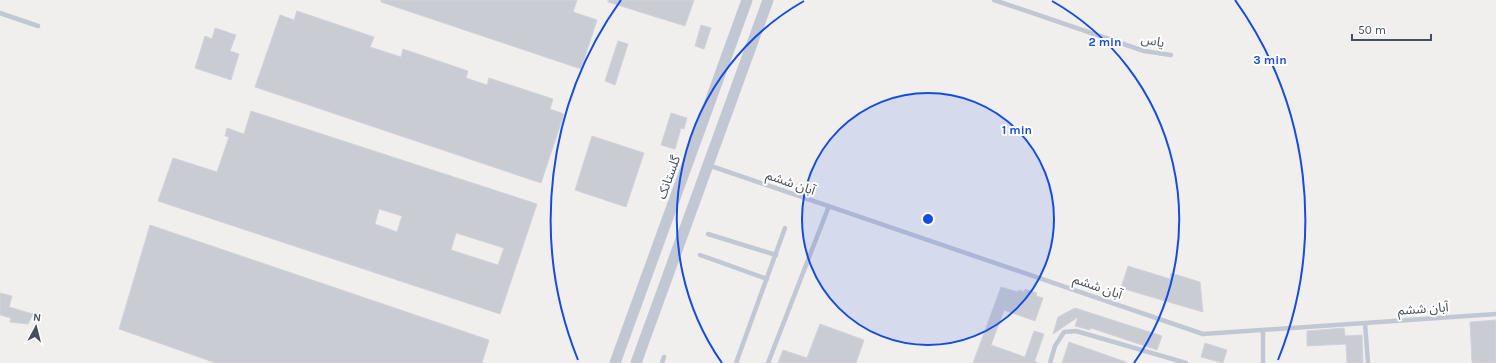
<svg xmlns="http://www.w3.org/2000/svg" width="1496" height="363" viewBox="0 0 1496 363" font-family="Karla,'Noto Sans Arabic',sans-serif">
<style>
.building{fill:#caccd4;stroke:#d2d3da;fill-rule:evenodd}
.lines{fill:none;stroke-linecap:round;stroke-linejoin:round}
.service{stroke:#c1c7d3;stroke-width:4.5}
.tertiary{stroke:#c1c7d3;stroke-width:11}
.ring{fill:none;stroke:#154de3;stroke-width:2}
.labels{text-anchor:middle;stroke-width:4;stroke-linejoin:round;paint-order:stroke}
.street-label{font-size:13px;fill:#464e5c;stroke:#fff}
.centre{fill:#154de3;stroke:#fff;stroke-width:2}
.ring-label{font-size:12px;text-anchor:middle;font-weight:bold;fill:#154de3;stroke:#fff;stroke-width:4;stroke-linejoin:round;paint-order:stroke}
</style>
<rect width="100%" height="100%" fill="#f1eeee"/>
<path class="building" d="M381,0H577L573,12L597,20L581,69L381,2Z
M608,0H694L685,26L608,2Z
M297,11L374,37L370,47L401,57L403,49L468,71L466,78L487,85L489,78L553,99L550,109L564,114L541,183L255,87L280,15L294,20Z
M701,25L711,28L704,49L695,46Z
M215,28L236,35L230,51L239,54L231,80L195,68L205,36L212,39Z
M618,41L628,44L615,85L605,81Z
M251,111L537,204L500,314L158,201L173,158L217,172L229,137L225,136L227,128L244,134ZM379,209L402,216L397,232L375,224ZM456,233L504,248L498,265L451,250Z
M671,113L687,118L684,129L681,128L675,149L661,145Z
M592,136L644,153L626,207L575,190Z
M150,225L489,340L482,363H216L119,329Z
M1128,266L1170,279L1171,273L1200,282L1203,312L1121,288Z
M1001,287L1018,292L1019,290L1024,292L1025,289L1037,293L1036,296L1043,298L1035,321L1004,310L991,345L1025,357L1034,331L1044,334L1035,360H1034L1038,363H973Z
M0,293L12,296L9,307L33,314L28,324L10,322L11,318L0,315Z
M1075,308L1162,336L1157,350L1091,328L1090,330L1075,326L1078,317L1053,334L1058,317Z
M1496,320V363H1472L1470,322Z
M820,324L864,340L856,363H778L783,350L807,358Z
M1344,328L1345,336L1362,335L1363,363H1347L1346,344L1307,346V331Z
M1069,342L1126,362V363H1062Z
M1205,343L1227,350L1223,363L1201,357Z"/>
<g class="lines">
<path class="service" d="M994,0L1144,51L1171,55
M0,13L38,26
M708,165L1203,334L1496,314
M708,234L776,255
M700,255L767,279
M1365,323L1368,363
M662,363L664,357
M736,363L785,228
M768,363L829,206
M1050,363L1055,346L1064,332L1076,331L1186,363
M1263,363V330"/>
<path class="tertiary" d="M615,363L747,0
M636,363L768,0"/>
</g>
<circle cx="928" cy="219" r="126" fill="#154de3" fill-opacity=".12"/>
<g class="ring">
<circle cx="928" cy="219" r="126"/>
<path d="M722 363A251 251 0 0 1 804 1M1052 1A251 251 0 0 1 1134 363"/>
<path d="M578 360A377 377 0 0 1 621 0M1235 0A377 377 0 0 1 1278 360"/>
</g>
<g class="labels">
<g class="street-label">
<text transform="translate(1153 40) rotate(11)" y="5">یاس</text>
<text transform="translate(668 177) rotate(-70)" y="5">گلستانک</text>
<text transform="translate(791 182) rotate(19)" y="5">آبان ششم</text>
<text transform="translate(1098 286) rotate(19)" y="5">آبان ششم</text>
<text transform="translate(1423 308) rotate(-4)" y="5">آبان ششم</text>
</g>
</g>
<circle cx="928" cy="219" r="6" class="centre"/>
<g class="ring-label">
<text x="1105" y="46">2 min</text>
<text x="1270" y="64">3 min</text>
<text x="1017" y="134">1 min</text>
</g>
<g transform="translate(36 327) rotate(7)" stroke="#ffffff" stroke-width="3" paint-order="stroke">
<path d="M0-3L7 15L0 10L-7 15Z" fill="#464e5c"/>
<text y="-6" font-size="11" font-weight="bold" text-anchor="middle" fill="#464e5c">N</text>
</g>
<path d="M1352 34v6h79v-6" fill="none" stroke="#464e5c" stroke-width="2"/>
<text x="1358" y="34" font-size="12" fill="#464e5c" stroke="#ffffff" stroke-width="3" paint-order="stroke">50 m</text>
</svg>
